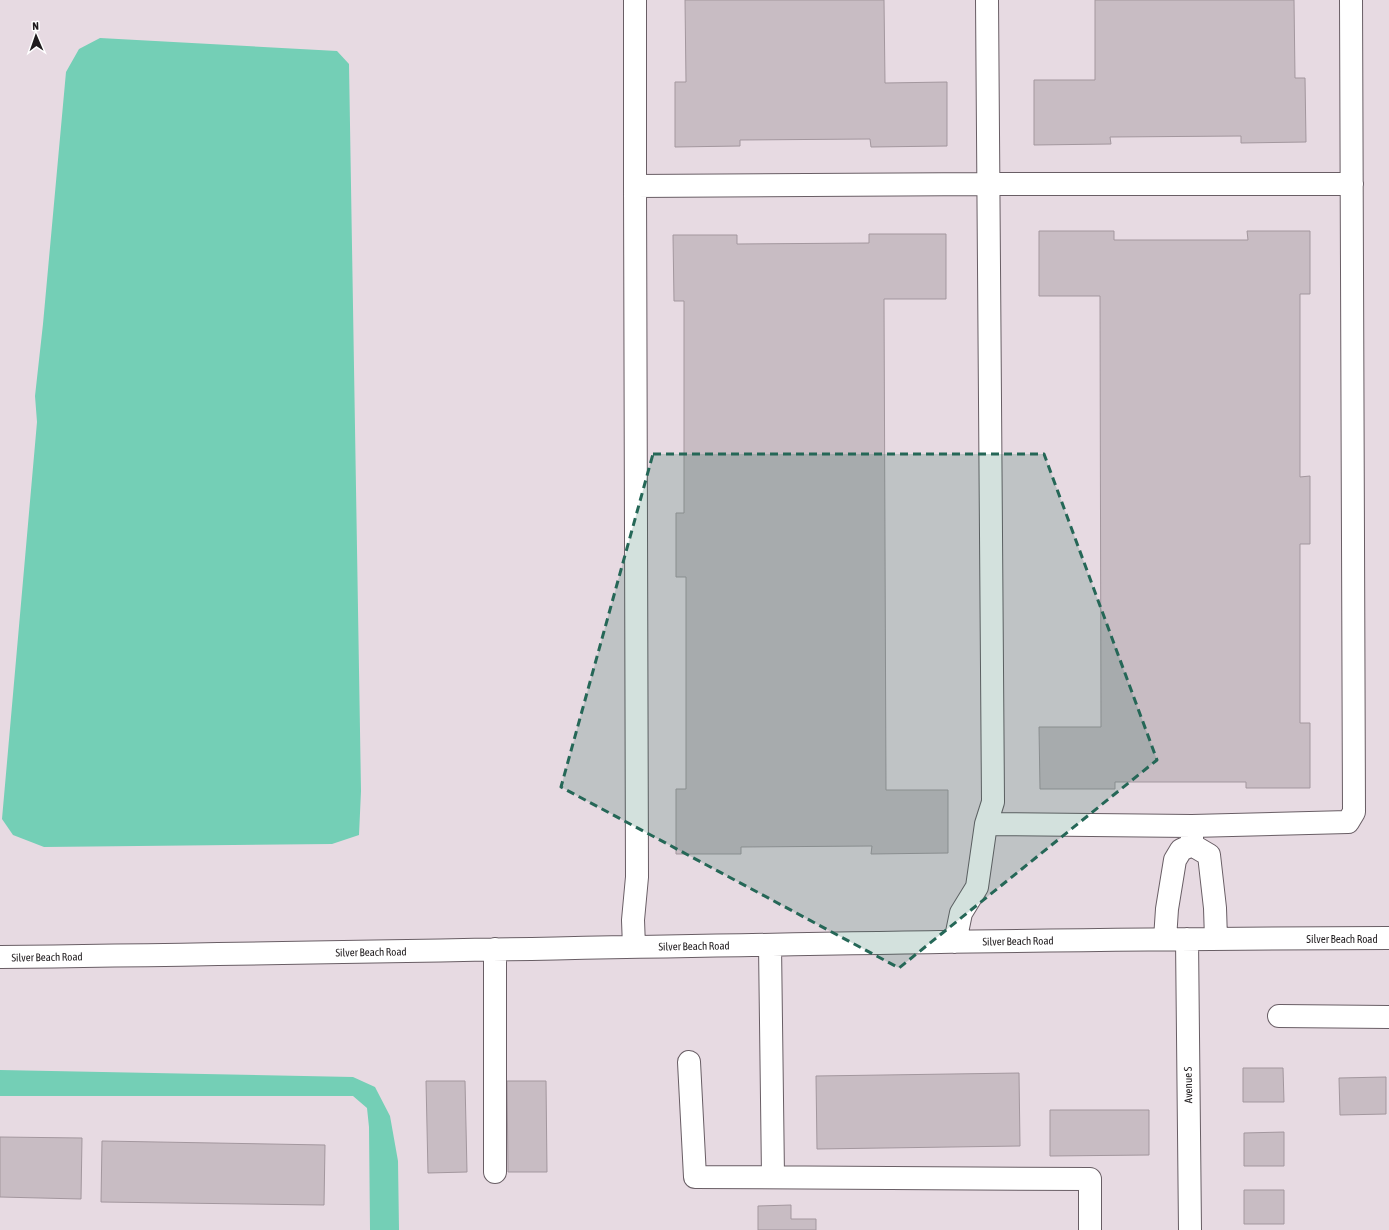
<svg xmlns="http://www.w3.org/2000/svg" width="1389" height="1230" viewBox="0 0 1389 1230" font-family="'Asap Condensed',sans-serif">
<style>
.water{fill:#74cfb6}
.building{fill:#c8bcc3;stroke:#a3979e}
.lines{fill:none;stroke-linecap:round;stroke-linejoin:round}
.minor-casing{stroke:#695e65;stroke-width:24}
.minor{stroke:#fff;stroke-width:22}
.marked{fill:#256757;fill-opacity:0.2;stroke:#256757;stroke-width:3;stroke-dasharray:8 5;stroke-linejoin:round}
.labels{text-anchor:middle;stroke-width:3;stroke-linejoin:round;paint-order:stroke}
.street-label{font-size:11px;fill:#201c1e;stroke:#fff}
</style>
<rect width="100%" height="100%" fill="#e7dae2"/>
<path class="water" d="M100,38L337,51L349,64L361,791L359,835L332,844L44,847L13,835L2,819L37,422L35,396L43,324L66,72L79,49Z
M0,1070L353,1077L375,1087L390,1116L398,1161L399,1230H370L369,1127L367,1108L353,1096H0Z"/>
<path class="building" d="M685,0H884L885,83L947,82V146L871,147L870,139L740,140V146L675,147V82H686Z
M1095,0H1294L1295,78H1305L1306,142L1241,143V136L1110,137L1111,144L1034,145V80H1095Z
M1039,231H1114V240H1248L1247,231H1310V294H1300V477L1310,476V544H1300V723H1310V788H1246V782H1115V789H1040L1039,727H1101L1100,296H1039Z
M869,234H946V299H884L886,790H948V853L871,854L872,846L741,847V854H676V789H686V577H676V513H684V301H674L673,235H737V244L869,243Z
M1243,1068H1283L1284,1102H1243Z
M1019,1073L1020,1146L817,1149L816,1076Z
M1386,1077V1114L1340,1115L1339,1078Z
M426,1081H465L467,1172L428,1173Z
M507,1081H546L547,1172H508Z
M1050,1110H1149V1155L1050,1156Z
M1284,1132V1166H1244V1133Z
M0,1137L82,1138L81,1199L0,1197Z
M102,1141L325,1145L324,1205L101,1202Z
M1244,1190H1284V1224H1244Z
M791,1205V1219H816V1230H758V1206Z"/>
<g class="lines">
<g class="minor-casing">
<path id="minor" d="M635,0V186
M986,824L1192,826
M1192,845V826L1348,822L1354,812L1351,0
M1165,939L1167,909L1175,860L1181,850L1192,845L1209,855L1215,908L1216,939
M1187,939L1190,1230
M955,942L961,913L977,887L986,824L993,802L987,0
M770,945L773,1176
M634,947L633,920L637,877L635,186L989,184H1352
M495,949V1172
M0,957C463,952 926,939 1389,938
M1279,1016L1389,1017
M689,1062L695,1177L1090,1179V1230"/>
</g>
<use href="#minor" class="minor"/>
</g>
<path class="marked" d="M653,454H1044L1157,760L899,968L561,787Z"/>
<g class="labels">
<g class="street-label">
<text x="1342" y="943">Silver Beach Road</text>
<text transform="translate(1018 941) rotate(-1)" y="4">Silver Beach Road</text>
<text transform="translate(694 946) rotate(-1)" y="4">Silver Beach Road</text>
<text transform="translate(371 952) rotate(-1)" y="4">Silver Beach Road</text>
<text transform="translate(47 957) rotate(-1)" y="4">Silver Beach Road</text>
<text transform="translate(1188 1085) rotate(-91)" y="4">Avenue S</text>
</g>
</g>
<g transform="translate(36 36) rotate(358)" stroke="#ffffff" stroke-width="3" paint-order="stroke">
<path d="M0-3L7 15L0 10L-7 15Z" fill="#201c1e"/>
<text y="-6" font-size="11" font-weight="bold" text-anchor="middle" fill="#201c1e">N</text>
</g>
</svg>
